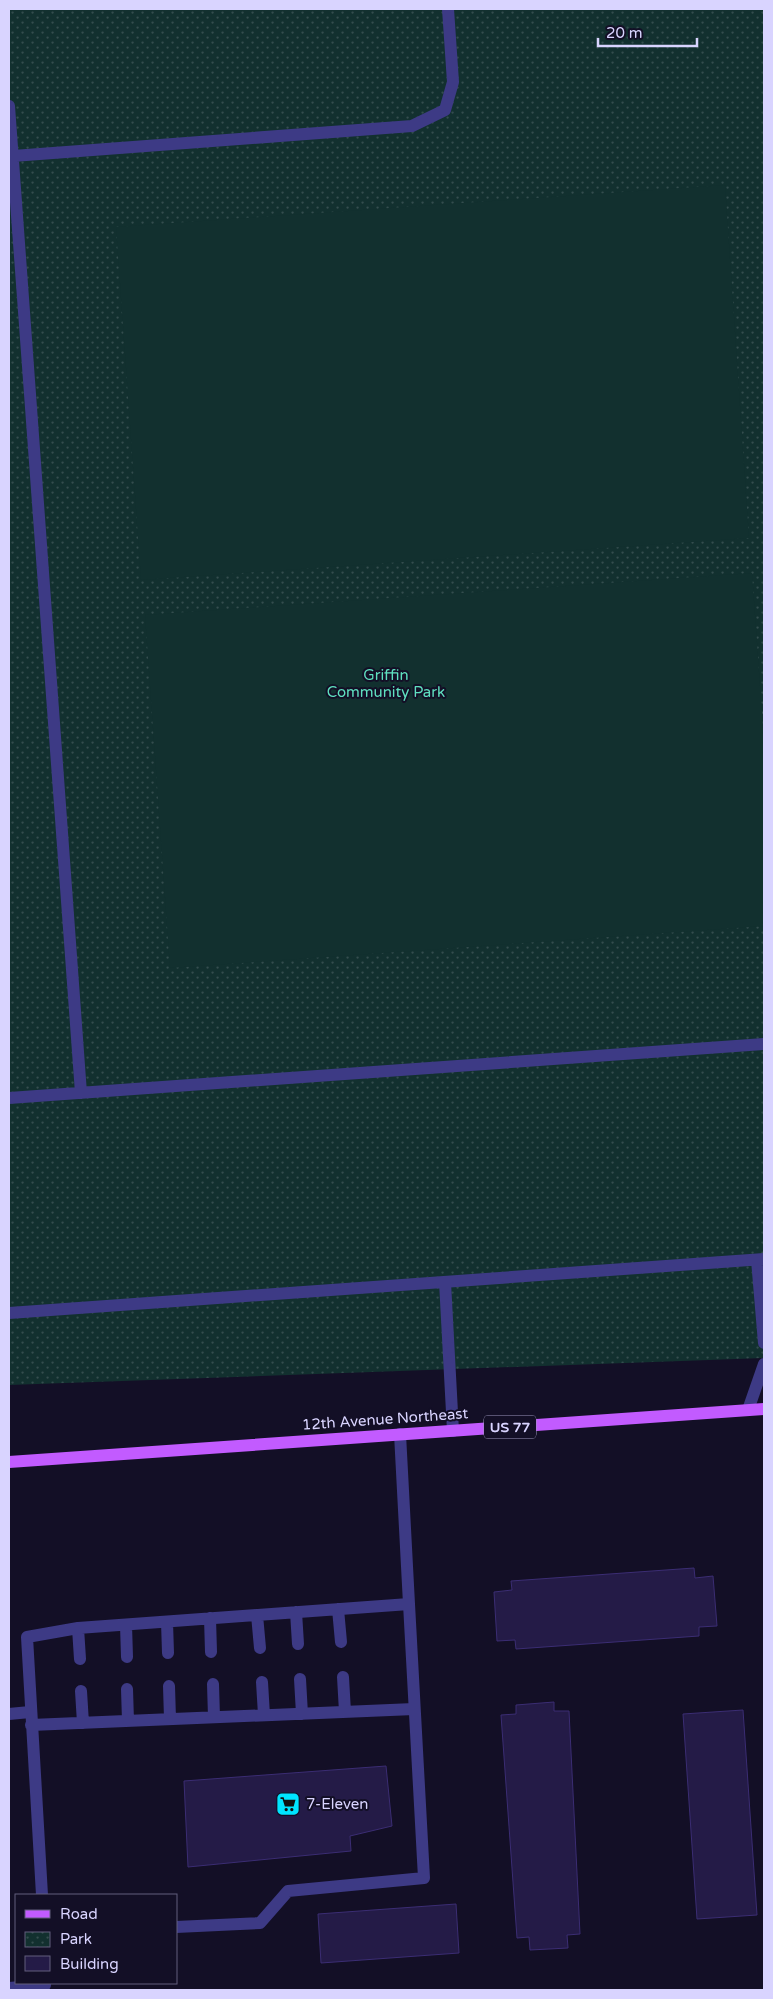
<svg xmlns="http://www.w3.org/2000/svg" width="773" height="1999" viewBox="0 0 773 1999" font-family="'Varela Round',sans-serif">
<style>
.park{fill:url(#park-dots)}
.pitch{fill:#12302f}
.building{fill:#241b47;stroke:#3b2d73}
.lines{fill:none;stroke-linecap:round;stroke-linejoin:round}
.lane{stroke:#3d3a85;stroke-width:12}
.primary{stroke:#c25bff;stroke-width:12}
.labels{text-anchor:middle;stroke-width:4;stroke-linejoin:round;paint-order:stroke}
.shield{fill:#130f26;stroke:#9e99be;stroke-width:1}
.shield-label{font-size:14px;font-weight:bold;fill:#d9d4ff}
.park-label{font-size:15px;fill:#5fe0c0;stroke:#130f26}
.street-label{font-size:15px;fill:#d9d4ff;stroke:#130f26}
.poi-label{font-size:15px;fill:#d9d4ff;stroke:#130f26;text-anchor:start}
</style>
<defs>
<pattern id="park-dots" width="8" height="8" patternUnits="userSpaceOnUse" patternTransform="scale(1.25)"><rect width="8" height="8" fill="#12302f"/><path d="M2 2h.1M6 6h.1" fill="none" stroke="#344d4e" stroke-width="1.8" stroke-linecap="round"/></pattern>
</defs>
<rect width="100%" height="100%" fill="#130f26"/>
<path class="park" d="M9,9H764V1358L9,1385Z"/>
<path class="pitch" d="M725,185L749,538L141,580L116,227Z
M752,573L764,742V926L170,968L145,615Z"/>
<path class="building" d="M694,1568L695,1578L713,1576L717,1626L699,1627V1636L516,1649L515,1640L497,1641L494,1592L512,1590L511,1581Z
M554,1702V1711H569L580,1934L567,1935L568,1948L530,1950L529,1937L517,1938L501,1715L516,1714V1705Z
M743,1710L757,1915L697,1919L683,1714Z
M386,1766L392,1826L350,1836L351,1851L188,1867L184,1781Z
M456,1904L459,1953L321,1963L318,1914Z"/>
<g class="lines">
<path class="lane" d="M9,106L81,1093
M13,156L412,126L445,110L453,82L448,9
M9,1098L764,1044
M757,1260L764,1343
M445,1282L453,1431
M9,1313L764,1259
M748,1410L764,1364
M338,1609L341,1642
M296,1612L298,1644
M257,1615L260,1648
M210,1618L211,1652
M167,1622L168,1653
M126,1625L127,1657
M78,1628L80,1659
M343,1677L345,1712
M300,1679L302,1714
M262,1682L264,1715
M213,1684L214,1717
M169,1686L170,1719
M127,1689L128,1721
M81,1691L83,1723
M9,1714L30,1712
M31,1725L414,1709
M42,1895L27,1637L78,1628L409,1604L400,1434
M176,1927L260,1923L288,1891L424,1878L409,1604
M9,1988L45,1985"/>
<path class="primary" d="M9,1462L764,1409"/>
</g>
<defs>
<g id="supermarket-square" transform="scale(1.25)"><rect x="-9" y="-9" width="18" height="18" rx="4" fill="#00e5ff" stroke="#130f26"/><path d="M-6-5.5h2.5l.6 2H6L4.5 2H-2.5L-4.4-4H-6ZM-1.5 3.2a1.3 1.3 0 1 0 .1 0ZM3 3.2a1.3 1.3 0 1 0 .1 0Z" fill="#111"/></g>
</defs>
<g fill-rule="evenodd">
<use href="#supermarket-square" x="288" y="1804"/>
</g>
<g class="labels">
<rect class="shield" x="484" y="1415.5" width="52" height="23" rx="4"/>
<g class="shield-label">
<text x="510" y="1432">US 77</text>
</g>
<g class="park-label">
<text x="386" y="680">Griffin<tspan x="386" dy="17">Community Park</tspan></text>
</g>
<g class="street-label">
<text transform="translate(385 1419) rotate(-4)" y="5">12th Avenue Northeast</text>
</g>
<g class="poi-label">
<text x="306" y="1809">7-Eleven</text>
</g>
</g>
<rect width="773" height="1999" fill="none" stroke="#d9d4ff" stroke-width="20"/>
<rect x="15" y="1894" width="162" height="90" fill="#130f26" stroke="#625e7d"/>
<rect x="25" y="1910" width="25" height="8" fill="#c25bff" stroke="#625e7d"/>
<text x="60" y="1919" font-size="15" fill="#d9d4ff">Road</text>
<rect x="25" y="1932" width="25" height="15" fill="url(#park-dots)" stroke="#625e7d"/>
<text x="60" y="1944" font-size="15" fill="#d9d4ff">Park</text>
<rect x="25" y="1956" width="25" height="15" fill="#241b47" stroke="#625e7d"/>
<text x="60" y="1969" font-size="15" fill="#d9d4ff">Building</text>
<path d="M598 38v8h99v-8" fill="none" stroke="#d9d4ff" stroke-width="2.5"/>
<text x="606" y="38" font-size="15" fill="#d9d4ff" stroke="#130f26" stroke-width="4" paint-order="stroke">20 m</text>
</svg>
